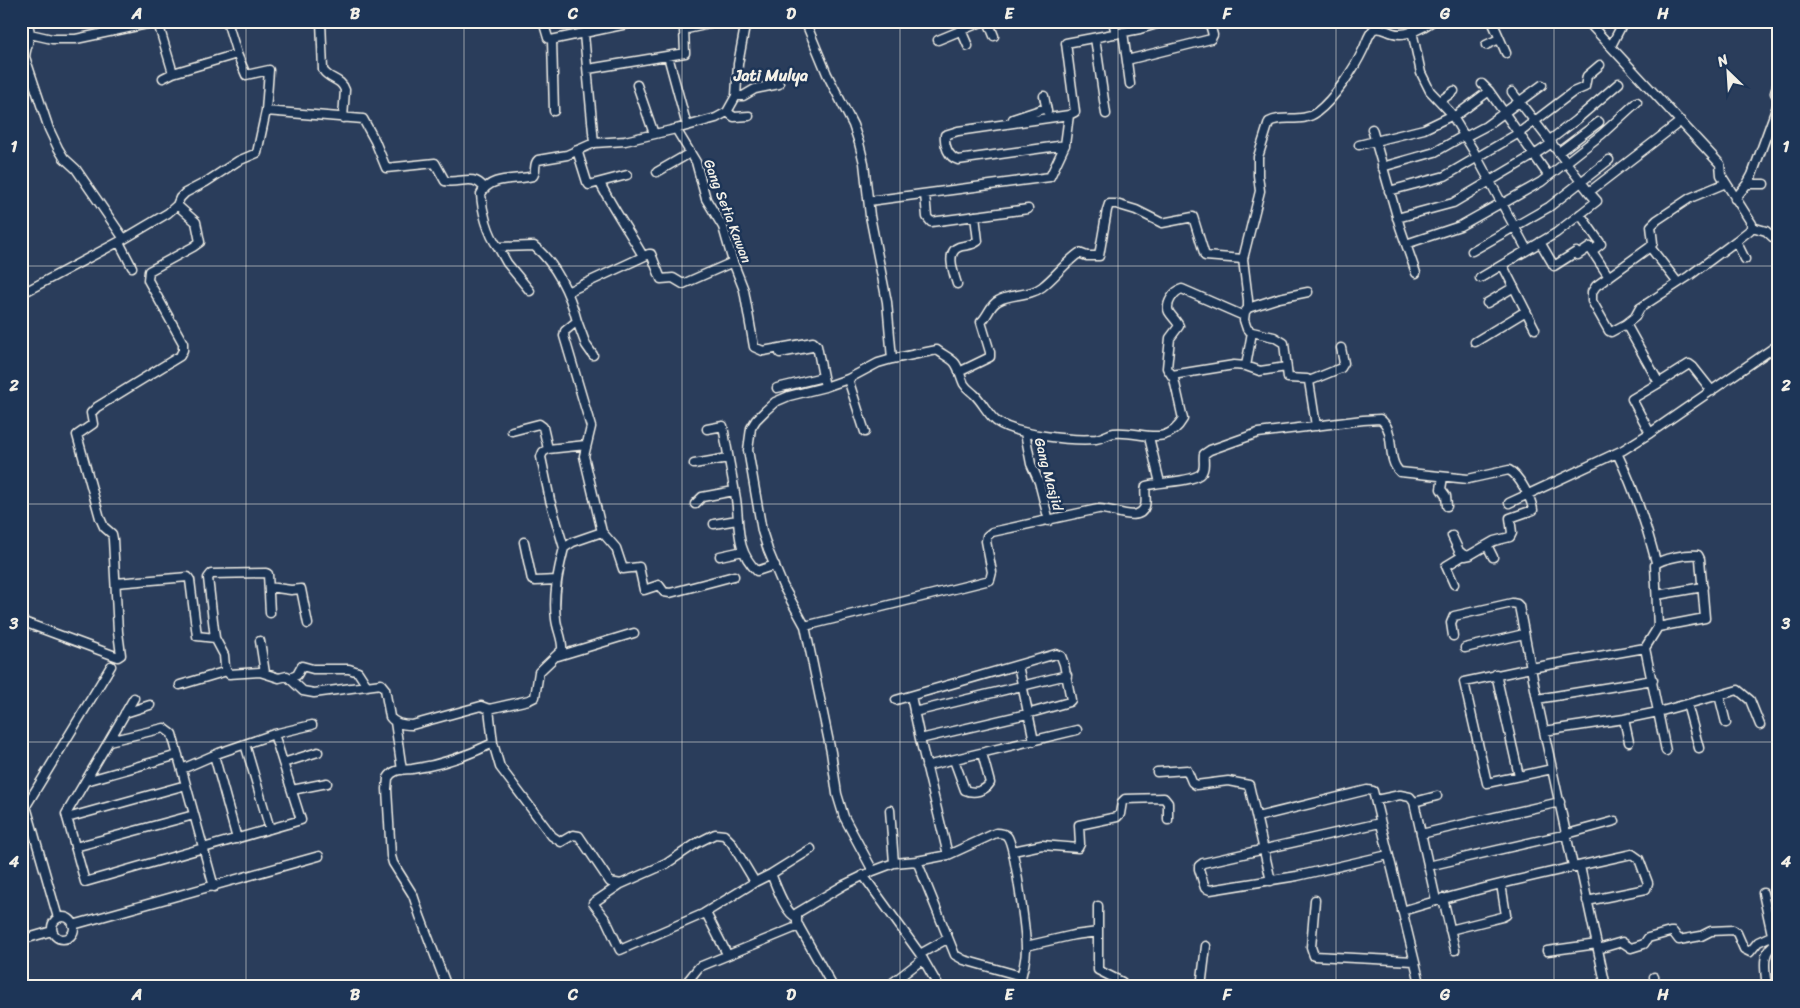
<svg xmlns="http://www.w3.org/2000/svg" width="1800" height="1008" viewBox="0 0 1800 1008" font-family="Sriracha,sans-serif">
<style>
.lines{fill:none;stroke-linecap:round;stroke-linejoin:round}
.minor-casing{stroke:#f4f1e8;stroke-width:11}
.minor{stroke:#1d3557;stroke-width:8}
.grid{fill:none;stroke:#f4f1e8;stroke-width:1;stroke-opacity:0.55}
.labels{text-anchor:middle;stroke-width:5;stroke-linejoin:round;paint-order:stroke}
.street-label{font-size:14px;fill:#f4f1e8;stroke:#1d3557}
.quarter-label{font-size:16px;font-weight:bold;fill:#f4f1e8;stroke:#1d3557}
.neatline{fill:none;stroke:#f4f1e8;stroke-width:2}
.grid-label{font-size:16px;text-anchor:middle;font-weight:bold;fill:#f4f1e8}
</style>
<rect width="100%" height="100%" fill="#2a3d5b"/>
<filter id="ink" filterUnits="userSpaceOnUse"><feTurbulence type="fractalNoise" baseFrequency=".02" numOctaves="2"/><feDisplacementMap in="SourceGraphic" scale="10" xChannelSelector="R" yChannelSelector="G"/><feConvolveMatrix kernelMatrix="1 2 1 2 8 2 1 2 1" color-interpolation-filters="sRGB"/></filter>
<g filter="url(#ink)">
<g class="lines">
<g class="minor-casing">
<path id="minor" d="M25,21C35,32 26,44 25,57L49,129L58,148L64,158L76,169L124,239
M227,21L237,54
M321,21L323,70C329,80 341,78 345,90L343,118
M429,21H434
M543,21L548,38L551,40L641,21
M682,21L683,27L687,29L723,21
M805,21L827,74L853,125L859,143L864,163L870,216L887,302L892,359
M988,21L994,36
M1113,21L1116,34
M1492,21L1506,53
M1587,21L1720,164L1721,175L1752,224L1750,230L1736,241L1689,276L1640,308L1635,317L1626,324L1659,383L1632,399L1650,433
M158,23L173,73
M961,30L968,46
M1412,31L1421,73L1430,91L1450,112L1473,150L1527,250
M1123,32L1130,84
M30,34L52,39H76L161,21
M584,34L594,143
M1095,38L1106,114
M552,40L554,111
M938,40L984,21
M1486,45L1499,39
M1611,46L1624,21
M668,56L687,126
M1127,60L1211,39L1213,35L1209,21
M588,69L685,53L684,28
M1779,79L1775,93L1779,100
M1482,84L1489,91L1548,175
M637,85L654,134
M1512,92L1589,192
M736,96H743L755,89L779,84
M1044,96L1047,111
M1440,101L1454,91
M266,111L363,119L375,141L386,168L435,163L445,181C459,184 474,173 484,188
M727,112L734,117L749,116
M1454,117L1489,91
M1013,119L1046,108
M676,129L696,162L706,199L723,227L733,262L744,290L754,347L763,351L813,342L817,346L825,387
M1372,129L1400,227L1416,273
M1465,137L1486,126L1542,85
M1550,140L1576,120L1619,83
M1065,145L958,160C948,157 944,145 945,135L958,131L1069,115
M1359,145L1424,129L1453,115
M577,150L587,182L589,185L627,175
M1559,152L1599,122
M1382,167L1435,152L1465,135
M657,172L690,153
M600,183C613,209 629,231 643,256
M1747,184H1764
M1389,191L1445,176L1519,133L1573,92L1585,87L1587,76L1600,65
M925,194L927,217L931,222L1028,209
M1735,199L1747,184L1752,175L1779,101
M869,201L1050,177L1065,145L1069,115L1075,112L1066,43L1140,29L1167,21
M1502,204L1541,182L1602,134L1637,102
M1580,214L1601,244L1592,251L1609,277
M1397,218L1453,203L1534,155L1552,143
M1752,227L1766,231L1779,243
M1736,241L1745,259
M119,242L132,267
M1540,242L1554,266L1576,252L1578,255L1590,247L1593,250
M1406,244L1460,226L1501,203
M498,247L507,263L530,291
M1650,247L1678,283
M1472,251L1549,207L1609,160
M1503,266L1535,329
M1480,278L1556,233L1597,201L1589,192L1681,121
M957,284C954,274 945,252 959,247C965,245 972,246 978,241L975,216
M567,292L649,254H651L661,279L673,278L683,284L733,262
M21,294L124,239L168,213L177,205L180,198L185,193L206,182L238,161L257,153L266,111L269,70L246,75L237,54L173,73L163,78
M1487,303L1514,287
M1248,308L1279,298L1308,292
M577,321L586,345L593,355
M1626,324L1611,332L1609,331L1592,301V292L1596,286L1650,247L1653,243L1651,226L1657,220L1690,198L1726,183
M1475,342L1526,311
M780,353L817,346
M1246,366L1252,332
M959,372L990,357V352L981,322C988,316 990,305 998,301C1011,293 1029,297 1042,287C1055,277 1065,263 1079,253L1087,256H1099L1107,210L1109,204H1116L1136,210L1162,223L1193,217L1205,256L1243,259
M1172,375L1234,365L1246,366L1260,371L1286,367
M848,379L865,432
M1309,381L1341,368L1344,363L1341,348
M1659,383L1689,364L1693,367L1712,391
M777,388L823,377
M1316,426L1309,381L1307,379L1288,378L1284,343L1274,337L1252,332L1247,329L1244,320L1245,312L1248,308V300L1243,259L1260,191L1258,175V157L1269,122C1282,114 1302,124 1317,112C1334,99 1354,69 1363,50C1367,42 1368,34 1374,29C1382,27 1386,31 1393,33C1406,37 1423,28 1433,21
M707,429L723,426C727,450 732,475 736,499C740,526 735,550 757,571L775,565
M512,431L539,424L543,427L548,449L586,445
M1025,433L1031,464L1039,482L1049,521
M1149,437L1160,483
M548,449L543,452L541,457L550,500L564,548
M1617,453C1634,488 1646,524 1656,562
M694,464L728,458
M1443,477L1441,489L1446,496L1447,506
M1509,503L1623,450L1650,433L1779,344
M695,504L702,497L734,491
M714,524L737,520
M602,532L616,548L623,569L639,567L644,590L659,585L664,592L670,593L734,576
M1452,536L1459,551L1465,556L1470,555L1487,545
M524,542L532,580L535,581L557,580
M720,556L743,551
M116,583L188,577L190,580L197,636L215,638L224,655L225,667L229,674L260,672L279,678L287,676L303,691L314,693L381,684L385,689L390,717C394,723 404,725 412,725L481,706L489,709
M1454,584L1446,566L1464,555
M269,587L291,590L301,589L308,624
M1657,595L1703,587
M21,621L118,657L121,655L118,632L113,539L112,534L104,527L100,518L77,435L93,424L91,413L97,407L180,356L183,350V343L148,280L149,271L193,247L200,242L196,222L177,205
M805,626L783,586L768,550L762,531L748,450L751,428L756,420L765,411L775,402L789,396L825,387L848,379L878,363L892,359L937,350C942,354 951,358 955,363C959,368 961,378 964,384C967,389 971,391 975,395C983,403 987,413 996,421C1015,435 1073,441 1096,439C1103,438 1108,434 1114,433C1140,430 1166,449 1183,419L1174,379L1167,368L1170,338L1179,326C1177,321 1172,317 1169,312C1165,304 1174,291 1182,289L1244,316
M1658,627L1705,618L1700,559L1698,555C1688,554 1661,558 1655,565L1658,627L1645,648L1666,751
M1453,636L1451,623L1454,616L1512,603L1517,604L1519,606L1537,699L1573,866
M215,638L208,578L211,574L266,573L268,574L270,613
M260,641L265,673
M1465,648L1524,634
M558,656L634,633
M1018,665L1034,741
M1496,674L1519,776
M290,678L297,675L302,666L313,669H349L358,672L367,686
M180,685L227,671
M1719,695L1726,723
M911,696L920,739L948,855
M134,698L109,741L164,728L172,734L214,887
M1537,699L1653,680
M896,700L1056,654L1061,656L1064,664L1071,700L1069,702L1027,714L920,739
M1687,704L1699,748
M914,712L1067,675
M125,713L150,705
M1624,719L1629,742
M395,722L402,770
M1544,731L1624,719L1658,712L1738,690L1750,700L1760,725
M274,734L312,725
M109,741L66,814L85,882L301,820L274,734L219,753L182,769
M493,743L500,767L552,836L561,842L573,835L579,836L610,882L621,884
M245,744L270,829
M214,755L237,839
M954,760L965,790C974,794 985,791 990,783L982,753
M283,763L318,752
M926,766L1077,730
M1552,769L1487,783L1464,682L1531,668L1645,648
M1157,772L1187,770L1192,782L1196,785L1228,781L1249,785L1271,881
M86,781L178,755
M292,790L327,783
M1376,800L1400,795L1410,797L1414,802L1436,900
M1414,802L1437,796
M890,810L894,863
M1257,817L1367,790L1373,791L1421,987
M67,818L186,785
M1380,823L1203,863L1199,866V869L1205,888L1210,890L1297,876L1388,855
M1421,834L1560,802
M75,847L194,815
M1013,851L1042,845L1078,848L1080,844L1079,825L1117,817L1120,814L1122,802L1125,799L1164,798L1168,803V820
M917,861L955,955L964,960L1021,976
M1428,866L1567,834L1615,821
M1580,866L1606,987
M771,874C776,885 785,913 796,917
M863,875L920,954L939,987
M755,882L731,842L724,835L715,834L697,843L666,864L621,884L593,903L606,920L620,950L703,914L755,882L771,874L811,849
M1763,893L1773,939
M1443,898L1455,950
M1315,900L1311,947L1314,956L1414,961
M1098,906V970L1122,982L1123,987
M1402,911C1477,888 1555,871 1632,854L1639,859L1648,883L1646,889L1587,901
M706,913L727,954
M52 928a11 11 0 1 1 22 0a11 11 0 1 1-22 0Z
M58,918L26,806L111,666
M73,925L319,856
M1450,930L1502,917L1506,915L1501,884
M21,940L52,931
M1026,946L1074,935L1098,932
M1598,949L1622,942L1631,948L1644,944L1648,938L1670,932H1673L1679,940L1701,936L1711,931L1733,930L1737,933L1744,949L1750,952L1758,942L1771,936
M1547,951L1597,944
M920,954L947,939
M1654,977L1657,987
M447,987L420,916L413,895L393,863L391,856L387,789L388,778C393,769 402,770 412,769C441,765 467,756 493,743L489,709L529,700L535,697L539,672L562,650C563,639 557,630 556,619C553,595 558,571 564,548L573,542L602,532L584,456L591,427L564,336L565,331L577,321C570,294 556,264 534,246L498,247C488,234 482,211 481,194C490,175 517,181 533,176C537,171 533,164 538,160L567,155L594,143L625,141L676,129L716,118L727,112L736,96L738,64L746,21
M683,987L699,967L799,926
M833,987L797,923V913L844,885L873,871
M887,987L923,959
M1018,987C1022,975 1026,962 1026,949C1026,933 1015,845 1007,836C1004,833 1000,833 996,833L948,855L917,861L894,863L873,871L844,817L837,794L831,752L805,626L990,580L992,572L986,541L987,536L992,532L1098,509C1111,507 1139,525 1145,506C1147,500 1144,492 1146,486C1158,481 1200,483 1203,470C1205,465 1203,460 1204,454L1210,450L1258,433L1363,420L1380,419C1397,430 1385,459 1400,472L1468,479L1509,470C1519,475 1532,500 1533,510L1510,518L1512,533L1510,537L1494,541L1487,545L1493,557
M1201,987L1206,946
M1767,987C1765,969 1760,950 1779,941"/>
</g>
<use href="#minor" class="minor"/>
</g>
</g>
<path class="grid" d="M246,21V987M464,21V987M682,21V987M900,21V987M1118,21V987M1336,21V987M1554,21V987M21,266H1779M21,504H1779M21,742H1779"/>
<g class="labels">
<g class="street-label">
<text transform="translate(728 211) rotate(69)" y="5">Gang Setia Kawan</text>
<text transform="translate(1049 474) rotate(75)" y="5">Gang Masjid</text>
</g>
<g class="quarter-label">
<text x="771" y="81">Jati Mulya</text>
</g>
</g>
<rect width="1800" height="1008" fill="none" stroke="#1d3557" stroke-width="55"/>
<g transform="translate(1728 72) rotate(335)" stroke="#1d3557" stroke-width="4" paint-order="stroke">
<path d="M0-4L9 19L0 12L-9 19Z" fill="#f4f1e8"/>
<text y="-8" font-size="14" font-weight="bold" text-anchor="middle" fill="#f4f1e8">N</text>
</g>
<rect x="28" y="28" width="1744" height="952" class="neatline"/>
<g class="grid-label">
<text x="137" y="19">A</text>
<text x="355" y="19">B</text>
<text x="573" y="19">C</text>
<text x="791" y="19">D</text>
<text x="1009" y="19">E</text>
<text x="1227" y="19">F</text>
<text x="1445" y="19">G</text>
<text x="1663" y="19">H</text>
<text x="14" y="152">1</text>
<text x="1786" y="152">1</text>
<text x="14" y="391">2</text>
<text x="1786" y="391">2</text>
<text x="14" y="629">3</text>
<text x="1786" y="629">3</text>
<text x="14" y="867">4</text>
<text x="1786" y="867">4</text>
<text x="137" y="1000">A</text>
<text x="355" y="1000">B</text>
<text x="573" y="1000">C</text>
<text x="791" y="1000">D</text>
<text x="1009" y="1000">E</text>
<text x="1227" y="1000">F</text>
<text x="1445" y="1000">G</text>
<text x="1663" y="1000">H</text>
</g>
</svg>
